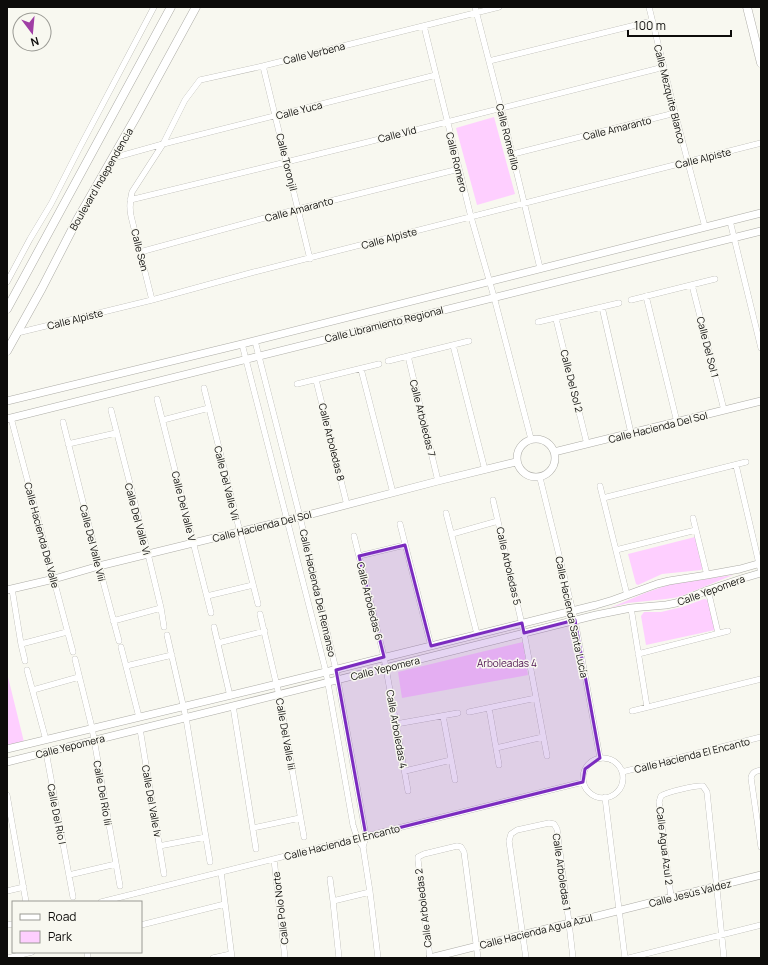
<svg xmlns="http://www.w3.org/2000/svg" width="768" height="965" viewBox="0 0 768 965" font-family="Manrope,sans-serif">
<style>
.green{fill:#fecfff}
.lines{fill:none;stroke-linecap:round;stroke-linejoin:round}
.minor-casing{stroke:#adaca6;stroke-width:6}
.tertiary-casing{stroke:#adaca6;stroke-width:8}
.secondary-casing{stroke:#adaca6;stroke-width:9}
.minor{stroke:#fff;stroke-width:5.5}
.tertiary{stroke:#fff;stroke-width:7}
.secondary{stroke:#fff;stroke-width:8}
.marked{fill:#7b2cbf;fill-opacity:0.2;stroke:#7b2cbf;stroke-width:3;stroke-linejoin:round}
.labels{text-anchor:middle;stroke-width:3;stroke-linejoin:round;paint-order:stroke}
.street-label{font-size:10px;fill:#0d0c0a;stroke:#f8f8f0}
.park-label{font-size:10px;fill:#4d1150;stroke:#f8f8f0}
</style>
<rect width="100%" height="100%" fill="#f8f8f0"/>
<path class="green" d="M494,117L515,194L477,205L456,128Z
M695,537L703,568L701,570L662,574L638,585L636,584L628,554Z
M733,575L679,597L666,599L628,603L610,608L645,593L671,584Z
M704,599L708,600L715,630L646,645L641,616L644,612H661L682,607Z
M523,642L528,675L402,698L398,672Z
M7,673L24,742L7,746Z"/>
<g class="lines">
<g class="minor-casing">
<path id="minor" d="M475,7L501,108L540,268
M649,7L675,113L705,227
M424,26L471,217L494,297L531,439
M489,61L652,21
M263,66L310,259
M513,154L675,113
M113,158L163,144L436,75
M130,200L364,143L664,67
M730,221L761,348
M140,252L298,209L459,169
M7,282L30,239L51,204L79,149L154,7
M692,285L724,410
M646,296L677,422
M152,300L131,216C129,207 130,201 132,192L163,144L185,100L200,80L263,66L499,7
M631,300L715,279
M602,307L631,433
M556,319L587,444
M538,322L619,303
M17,333L152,300L254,272L761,143
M255,341L300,517L336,670L366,836L363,847L370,892L378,958
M242,344L326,672L353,825L357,838L363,847
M453,345L485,470
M408,356L438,481
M388,361L469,341
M361,369L393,493
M316,380L347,505
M297,384L379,364
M204,388L258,604
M157,399L211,613
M111,410L148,554L161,608L164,627
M11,418L73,652
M163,420L209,408
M63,422L99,566L119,641
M68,444L116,433
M736,465L761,572
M540,478L575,620L600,758
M600,486L627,595
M603,498L746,462
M493,500L524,633L547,756
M446,513L477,634
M693,518L707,575
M400,524L431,646
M452,534L498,521
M354,536L384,657L408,791
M616,550L696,530
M359,556L405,545
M12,589L21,644L25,661
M708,590L718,633
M207,596L253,585
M631,608L647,707
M260,614L279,695L304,837
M113,621L161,608
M214,627L230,696
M167,635L186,718L210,862
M218,643L265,631
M21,644L67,632
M121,647L139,717
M638,654L728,631
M75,659L92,728L120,886
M126,666L172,655
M27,670L46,740
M33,690L79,677
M233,706L256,849
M489,708L499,765
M632,711L761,679
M469,712L536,698
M443,716L455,780
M396,724L458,713
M140,729L164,874
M496,748L543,737
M46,752L73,897
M583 778a20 20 0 1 1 40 0a20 20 0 1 1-40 0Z
M761,770C756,771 752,772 751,778L761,847
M405,771L451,760
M622,772L761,737
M7,795L26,902
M605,797L625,958
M253,828L300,818
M159,846L206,837
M274,859L285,958
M221,872L232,958
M69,875L116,864
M330,879L333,901L339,958
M7,891L24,887
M671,897L659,802C660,800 660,798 661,796C666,792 697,785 703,786L707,792L724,958
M333,901L370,892
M101,902L583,782
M7,925L13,924
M141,925L225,904
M87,952L88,958
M8,958L32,952
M213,958L231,954
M430,958L418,860V857L424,854L457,846L461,847L464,852L478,958
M526,958L509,841L511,834L517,830L549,823L554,824L557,829L569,923L573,958
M629,958L761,925"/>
</g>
<g class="tertiary-casing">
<path id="tertiary" d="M7,401L242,344L761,213
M7,419L761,231
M517 458a19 19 0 1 1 38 0a19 19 0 1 1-38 0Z
M554,452L631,433L761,401
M7,590L54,579L99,566L300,517L438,481L516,462
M7,749L277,684L596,605L613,600L657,584L669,581L707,575L740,569L761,563
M7,762L140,729L233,706L596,615L631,608L666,605L676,603L708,590L744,578L761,573
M430,958L761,875"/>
</g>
<g class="secondary-casing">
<path id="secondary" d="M747,7L761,63
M7,309L171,7
M7,351L42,288L77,220L136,117L196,7"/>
</g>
<use href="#minor" class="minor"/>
<use href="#tertiary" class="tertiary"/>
<use href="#secondary" class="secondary"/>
</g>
<path class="marked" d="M405,545L431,646L522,623L524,633L575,620L600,758L585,769L583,782L366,836L336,670L384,657L359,556Z"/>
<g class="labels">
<g class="street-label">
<text transform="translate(314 53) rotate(-14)" y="4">Calle Verbena</text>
<text transform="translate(670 94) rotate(76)" y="4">Calle Mezquite Blanco</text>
<text transform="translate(299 110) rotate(-14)" y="4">Calle Yuca</text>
<text transform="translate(617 128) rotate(-14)" y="4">Calle Amaranto</text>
<text transform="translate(397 134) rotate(-14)" y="4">Calle Vid</text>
<text transform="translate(508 137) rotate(76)" y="4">Calle Romerillo</text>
<text transform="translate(703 158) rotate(-14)" y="4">Calle Alpiste</text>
<text transform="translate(287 162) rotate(76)" y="4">Calle Toronjil</text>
<text transform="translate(457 162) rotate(76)" y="4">Calle Romero</text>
<text transform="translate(101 179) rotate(-60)" y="4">Boulevard Independencia</text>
<text transform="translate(299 209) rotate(-15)" y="4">Calle Amaranto</text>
<text transform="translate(389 238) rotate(-15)" y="4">Calle Alpiste</text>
<text transform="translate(140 250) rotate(76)" y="4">Calle Sen</text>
<text transform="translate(75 319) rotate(-14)" y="4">Calle Alpiste</text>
<text transform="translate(384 324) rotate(-14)" y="4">Calle Libramiento Regional</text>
<text transform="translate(708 347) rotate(76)" y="4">Calle Del Sol 1</text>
<text transform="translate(572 381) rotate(76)" y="4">Calle Del Sol 2</text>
<text transform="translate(423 418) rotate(76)" y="4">Calle Arboledas 7</text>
<text transform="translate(658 427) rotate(-14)" y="4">Calle Hacienda Del Sol</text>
<text transform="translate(332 442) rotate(76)" y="4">Calle Arboledas 8</text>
<text transform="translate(227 483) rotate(76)" y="4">Calle Del Valle Vii</text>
<text transform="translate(184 506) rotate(76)" y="4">Calle Del Valle V</text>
<text transform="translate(138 519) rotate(75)" y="4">Calle Del Valle Vi</text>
<text transform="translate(262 526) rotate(-14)" y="4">Calle Hacienda Del Sol</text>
<text transform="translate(42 535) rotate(75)" y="4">Calle Hacienda Del Valle</text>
<text transform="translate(93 543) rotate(76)" y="4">Calle Del Valle Viii</text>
<text transform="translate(509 566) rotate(77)" y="4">Calle Arboledas 5</text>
<text transform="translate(711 590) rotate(-20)" y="4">Calle Yepomera</text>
<text transform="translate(318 593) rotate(77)" y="4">Calle Hacienda Del Remanso</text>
<text transform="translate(370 601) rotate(76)" y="4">Calle Arboledas 6</text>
<text transform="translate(572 617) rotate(78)" y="4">Calle Hacienda Santa Lucía</text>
<text transform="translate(385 668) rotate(-14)" y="4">Calle Yepomera</text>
<text transform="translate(397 729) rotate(80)" y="4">Calle Arboledas 4</text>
<text transform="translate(286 734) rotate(80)" y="4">Calle Del Valle Iii</text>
<text transform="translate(70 746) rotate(-14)" y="4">Calle Yepomera</text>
<text transform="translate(692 755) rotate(-14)" y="4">Calle Hacienda El Encanto</text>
<text transform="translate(103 793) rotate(80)" y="4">Calle Del Río Iii</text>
<text transform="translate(152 801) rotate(80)" y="4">Calle Del Valle Iv</text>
<text transform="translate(57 814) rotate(79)" y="4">Calle Del Río I</text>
<text transform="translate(342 842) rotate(-14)" y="4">Calle Hacienda El Encanto</text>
<text transform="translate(665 846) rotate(83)" y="4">Calle Agua Azul 2</text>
<text transform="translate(562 872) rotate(82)" y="4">Calle Arboledas 1</text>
<text transform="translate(690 893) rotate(-14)" y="4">Calle Jesús Valdez</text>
<text transform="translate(280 908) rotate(-97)" y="4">Calle Polo Norte</text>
<text transform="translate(423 908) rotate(-97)" y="4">Calle Arboledas 2</text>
<text transform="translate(536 931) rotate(-14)" y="4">Calle Hacienda Agua Azul</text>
</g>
<g class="park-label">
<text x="507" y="667">Arboleadas 4</text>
</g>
</g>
<rect width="768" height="965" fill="none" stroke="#0d0c0a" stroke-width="16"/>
<rect x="12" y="901" width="130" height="52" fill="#f8f8f0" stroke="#9a9a94"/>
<rect x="20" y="914" width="20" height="6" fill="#ffffff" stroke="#9a9a94"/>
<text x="48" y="921" font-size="12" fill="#0d0c0a">Road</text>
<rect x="20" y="931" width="20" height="12" fill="#fecfff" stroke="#9a9a94"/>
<text x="48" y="941" font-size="12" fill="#0d0c0a">Park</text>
<g transform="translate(32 32) rotate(164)"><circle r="19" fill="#f8f8f0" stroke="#9a9a94"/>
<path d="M0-3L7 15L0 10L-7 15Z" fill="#a03ea5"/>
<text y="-6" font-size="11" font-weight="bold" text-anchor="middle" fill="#0d0c0a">N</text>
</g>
<path d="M628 30v6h103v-6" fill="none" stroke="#0d0c0a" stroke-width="2"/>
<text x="634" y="30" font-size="12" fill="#0d0c0a" stroke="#f8f8f0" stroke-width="3" paint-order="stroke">100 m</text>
</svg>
